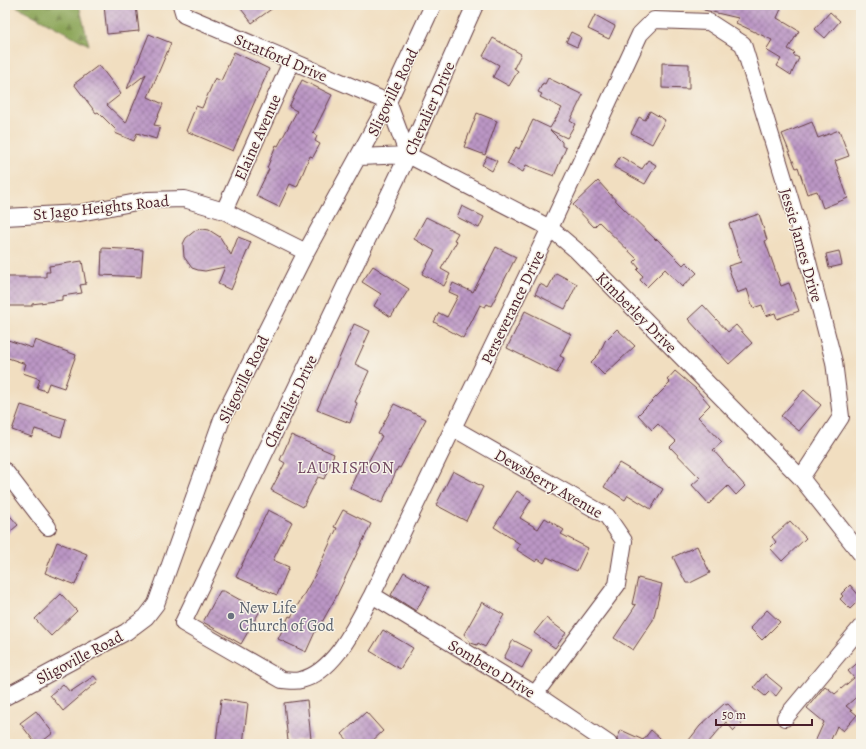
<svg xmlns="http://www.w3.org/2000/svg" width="866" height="749" viewBox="0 0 866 749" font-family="Alegreya,serif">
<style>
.forest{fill:url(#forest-firs);stroke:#6a6240}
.building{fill:url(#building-cross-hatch)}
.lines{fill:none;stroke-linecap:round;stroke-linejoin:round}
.minor-casing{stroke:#633c41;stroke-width:18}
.minor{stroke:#fff;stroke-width:16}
.worship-dot{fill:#6b7280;stroke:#f7f3e8;stroke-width:1.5}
.labels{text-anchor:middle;stroke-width:3;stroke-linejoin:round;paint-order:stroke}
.street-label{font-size:16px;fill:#4a1f2b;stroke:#f7f3e8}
.worship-label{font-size:16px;fill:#5b616d;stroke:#f7f3e8;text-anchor:start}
.neighbourhood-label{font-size:17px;letter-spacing:1px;fill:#724961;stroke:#f7f3e8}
</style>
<defs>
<pattern id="forest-firs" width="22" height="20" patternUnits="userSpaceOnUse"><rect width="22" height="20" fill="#8aa456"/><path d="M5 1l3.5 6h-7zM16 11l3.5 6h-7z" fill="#738547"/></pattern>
<pattern id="building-cross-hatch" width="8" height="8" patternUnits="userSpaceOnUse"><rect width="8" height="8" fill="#bb96c5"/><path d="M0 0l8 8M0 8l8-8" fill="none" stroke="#9a7aa0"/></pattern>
</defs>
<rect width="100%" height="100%" fill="#f7f3e8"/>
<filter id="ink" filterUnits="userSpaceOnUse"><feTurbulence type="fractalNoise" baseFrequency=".025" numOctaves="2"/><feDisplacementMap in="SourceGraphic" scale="8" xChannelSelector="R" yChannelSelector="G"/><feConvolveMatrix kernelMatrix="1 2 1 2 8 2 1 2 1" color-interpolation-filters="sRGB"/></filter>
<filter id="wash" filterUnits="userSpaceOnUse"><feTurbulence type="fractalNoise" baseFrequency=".012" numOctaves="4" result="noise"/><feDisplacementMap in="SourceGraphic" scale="16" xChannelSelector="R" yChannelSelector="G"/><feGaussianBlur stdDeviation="0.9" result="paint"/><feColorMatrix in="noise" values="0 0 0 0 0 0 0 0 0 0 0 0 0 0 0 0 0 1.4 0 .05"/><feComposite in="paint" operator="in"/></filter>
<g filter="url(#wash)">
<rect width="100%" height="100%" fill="#f1dec0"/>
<path class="forest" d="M14,5H79L89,45Z"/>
<g id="blocks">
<path class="building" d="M104,5H136L139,31L107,34Z
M238,5H277L252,23Z
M704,5H773L781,9L777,18L799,31L788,49L795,53L793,55L799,58L791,75L777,66L781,59L766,50L772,40L736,23L738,18L704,10Z
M830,12L840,21L825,38L815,29Z
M595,15L615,26L609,39L588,29Z
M571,32L581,37L577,47L566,42Z
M149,34L171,43L148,97L163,104L154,125L160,126L156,139L137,133L134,141L115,133L116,130L98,112L96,113L74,84L99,65L121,94L107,105L126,123L146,74L127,89Z
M493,38L521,54L514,68L518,71L509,86L493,77L499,65L483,56Z
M234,52L269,69L233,151L186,131L196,106L202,108L215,78L221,81Z
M662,63L689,64V89L662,88Z
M548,78L583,95L570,121L575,124L567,138L550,130L562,142V146L566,148L554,176L526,165L523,172L507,164L516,147L519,149L533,120L550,128L562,108L540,97L542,94L538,92L543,83L545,84Z
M302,80L332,95L313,133L317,136L315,141L320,144L313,157L310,156L297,187L290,184L279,207L256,196L269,169L267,168L276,145L278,146L297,111L289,107Z
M650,111L665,120L652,144L631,133L639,117L645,120Z
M477,113L497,121L485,155L464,147Z
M812,122L818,138L839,130L849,156L835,161L848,198L823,208L817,191L807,194L798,167L796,168L782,134Z
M487,156L497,161L492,171L482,165Z
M620,156L642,169L648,160L656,165L645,184L614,167Z
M598,181L619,204L656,240L657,239L683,265L686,262L697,273L682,287L665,269L647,287L640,280L643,276L637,270L639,268L634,262L637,259L599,222L594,227L573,205Z
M462,206L484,217L479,228L457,217Z
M759,214L767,240L765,241L781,286L789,283L799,311L777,319L775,313L766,316L762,305L753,308L747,289L737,293L728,266L741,262L729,224Z
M426,217L458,233L454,240L457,241L441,269L450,274L444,286L422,274L435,251L414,239Z
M203,229L209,230L220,237L231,255L238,237L251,242L231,290L218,284L225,267L205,271L198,270L192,268L184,257L183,244L186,238L196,230Z
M496,247L516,257L491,306L487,304L485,307L480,305L463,338L434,322L439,313L447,317L458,296L449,292L453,283L473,292Z
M102,248L143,250L141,277L101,275Z
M839,251L842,265L829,268L826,254Z
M82,261L86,284L80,285L82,293L62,296V300L32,304V306H5V277H46V272H50L49,266Z
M373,266L409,289L391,317L374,306L381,294L362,282Z
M556,273L577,284L565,309L535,294L540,284L548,288Z
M703,305L728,332L736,325L752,343L729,364L688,319Z
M525,311L571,334L560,356L564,358L557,373L507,348Z
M354,324L370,331L355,364L369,371L355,402L357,403L350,423L317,410Z
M617,329L635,346L604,375L591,362L599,354L605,341Z
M8,340L32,348L35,340L76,355L64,388L49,383L46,391L37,388L40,379L23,373L26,364L5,357Z
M675,371L696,389L710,405L698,417L722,442L713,450L745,486L736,495L728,486L709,504L692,485L700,478L670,447L676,441L658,424L652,430L638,415L670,383L667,380Z
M804,390L821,405L799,431L781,416Z
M394,404L426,419L400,468L398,467L382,503L350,488L361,464L366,466L382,436L378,434Z
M21,405L66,419L61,437L35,429L32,437L12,430Z
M291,435L334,454L324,479L318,477L303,507L271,490L285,463L280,460Z
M619,463L663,489L651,509L628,495L625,500L604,487Z
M453,471L483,487L466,521L436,505Z
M517,491L531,500L520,518L538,529L545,518L564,530L561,534L588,548L577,571L547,557L544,563L538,559L536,562L517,550L520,544L494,527Z
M5,510L18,525L5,536Z
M268,510L292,522L273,560L289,567L277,595L236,577Z
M343,510L371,524L336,597L321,624L319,623L306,652L278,639L289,616L291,617L316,573L337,528L334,527Z
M790,521L806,538L782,561L770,548L776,542L772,537Z
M57,542L87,554L75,585L45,573Z
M697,546L710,573L690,583H686L673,557Z
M404,572L429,587L416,611L391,595Z
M638,578L662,584L653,620L633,650L614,638L636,605L632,604Z
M850,585L861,598L850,609L840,599L843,596L841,594Z
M220,591H224L260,611L241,644L203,622Z
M61,594L77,611L51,636L35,619Z
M482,602L504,615L485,647L478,643L477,645L471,643L464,634Z
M767,610L780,622L762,640L750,628Z
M546,618L566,633L555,648L534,633Z
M383,630L413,648L400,669L370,651Z
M513,640L532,650L522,668L504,658Z
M861,660V693L846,706L857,715L843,731L837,726L829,744H814L824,722L807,708L825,686L835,694L854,678L848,671Z
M765,674L782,688L776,696L770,691L765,696L754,687Z
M94,676L98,681L63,711L50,695L63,684L70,692Z
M221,699L248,703L243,744L216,742Z
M307,700L311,739L288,741L284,703Z
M725,703L726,705L728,704L744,721L734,731L726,722L707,744H695L689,740L700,726Z
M36,711L53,733L39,744H36L20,723Z
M366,712L383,731L369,744H351L342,734Z
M621,730L643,740L651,730L660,738L656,744H618L617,739Z"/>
</g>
</g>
<g filter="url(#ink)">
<use href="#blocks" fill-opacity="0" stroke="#633c41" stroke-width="1"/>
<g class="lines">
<g class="minor-casing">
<path id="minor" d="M181,5L184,15L388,102L408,155
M475,5L408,155L183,623L282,680C288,680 295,682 301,680C336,671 356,624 372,595L550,228L640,34L654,20L709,22L743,44L800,231L834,362L841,417L801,478
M359,157L408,155L550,228L576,250L801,478L861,554
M224,211L291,62
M5,217L80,213L147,200L184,199L224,211L306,252
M453,428L607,516L624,541L617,585L535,694
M5,471L48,527
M372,595L535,694L609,744
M5,697L126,632L146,617L156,604L222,419L306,252L388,102L433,5
M785,718L861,627"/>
</g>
<use href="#minor" class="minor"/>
</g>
</g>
<circle class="worship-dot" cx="231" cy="616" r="4"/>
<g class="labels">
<g class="street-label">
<text transform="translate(281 57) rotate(23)" y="6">Stratford Drive</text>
<text transform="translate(392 92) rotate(-64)" y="6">Sligoville Road</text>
<text transform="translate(429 108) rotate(-66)" y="6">Chevalier Drive</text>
<text transform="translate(257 137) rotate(-66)" y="6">Elaine Avenue</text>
<text transform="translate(101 207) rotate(-6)" y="6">St Jago Heights Road</text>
<text transform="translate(802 245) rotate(74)" y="6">Jessie James Drive</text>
<text transform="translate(512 307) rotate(-64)" y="6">Perseverance Drive</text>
<text transform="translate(637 312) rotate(45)" y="6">Kimberley Drive</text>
<text transform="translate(243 379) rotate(-64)" y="6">Sligoville Road</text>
<text transform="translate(290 401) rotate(-64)" y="6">Chevalier Drive</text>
<text transform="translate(549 483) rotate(30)" y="6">Dewsberry Avenue</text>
<text transform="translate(79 657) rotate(-28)" y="6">Sligoville Road</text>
<text transform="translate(492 668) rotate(31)" y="6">Sombero Drive</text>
</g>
<g class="worship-label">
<text x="239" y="613">New Life<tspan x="239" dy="18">Church of God</tspan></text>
</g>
<g class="neighbourhood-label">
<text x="346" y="473">LAURISTON</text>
</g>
</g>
<rect width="866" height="749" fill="none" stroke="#f7f3e8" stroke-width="20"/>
<path d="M716 719v6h96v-6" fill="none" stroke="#4a1f2b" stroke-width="2"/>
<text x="722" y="719" font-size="12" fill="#4a1f2b" stroke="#f7f3e8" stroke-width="3" paint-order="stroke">50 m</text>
</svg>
